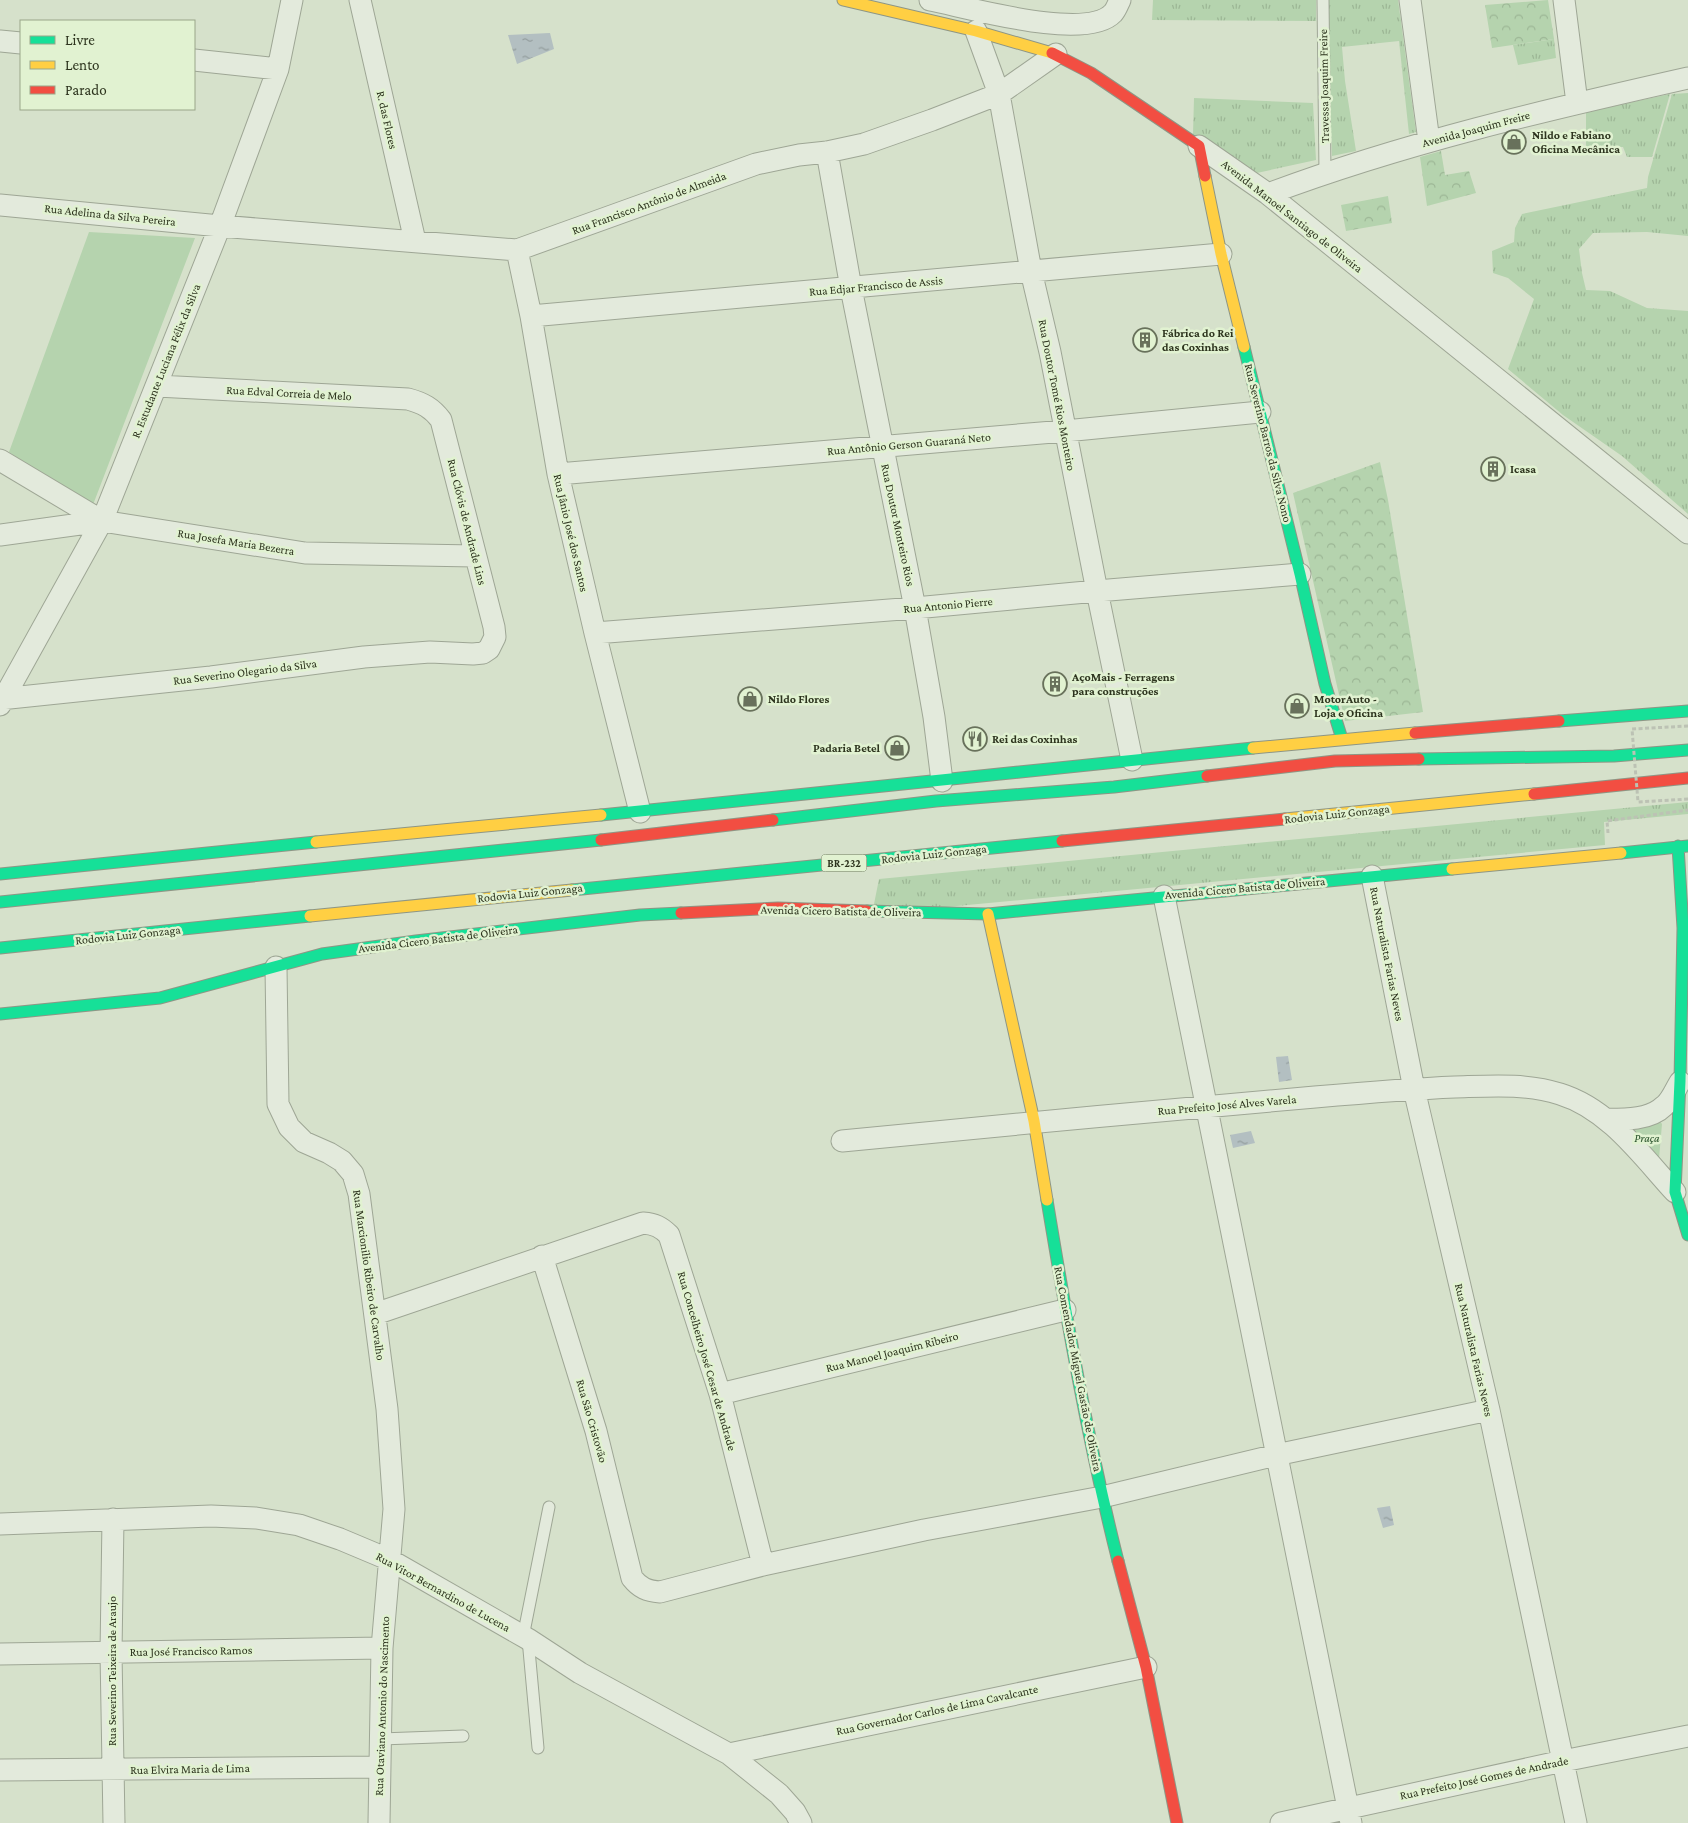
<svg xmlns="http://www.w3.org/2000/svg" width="1688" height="1823" viewBox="0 0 1688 1823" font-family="'Crimson Pro',serif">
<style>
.grass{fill:url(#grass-tufts)}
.forest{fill:url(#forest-crowns)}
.green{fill:#b5d3ae}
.water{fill:url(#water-ripples)}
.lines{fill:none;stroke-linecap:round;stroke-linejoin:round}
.lane-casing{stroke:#9ea695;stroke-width:13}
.street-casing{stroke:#9ea695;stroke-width:23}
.fast-casing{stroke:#8e9685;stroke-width:13}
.slow-casing{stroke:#8e9685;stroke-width:13}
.jam-casing{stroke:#8e9685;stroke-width:13}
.path{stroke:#bcc2b4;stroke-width:3;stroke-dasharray:4 2.5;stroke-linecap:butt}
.lane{stroke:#e3eadc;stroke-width:11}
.street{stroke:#e3eadc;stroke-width:21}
.fast{stroke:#16e098;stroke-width:11}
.slow{stroke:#ffcf43;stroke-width:11}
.jam{stroke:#f24e42;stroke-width:11}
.path-bridge{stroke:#bcc2b4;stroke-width:3;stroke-dasharray:4 2.5;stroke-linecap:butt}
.labels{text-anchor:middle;stroke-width:5;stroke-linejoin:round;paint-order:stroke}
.shield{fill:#e1f2d1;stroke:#636d54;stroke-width:1}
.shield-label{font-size:11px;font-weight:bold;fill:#2d341e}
.street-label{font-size:12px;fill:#2d341e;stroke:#e1f2d1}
.poi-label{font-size:12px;font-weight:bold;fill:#2d341e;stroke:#e1f2d1;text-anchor:start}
.park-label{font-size:12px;font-style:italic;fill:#264f28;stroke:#e1f2d1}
</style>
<defs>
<pattern id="grass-tufts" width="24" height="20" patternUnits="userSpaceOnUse" patternTransform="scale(1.25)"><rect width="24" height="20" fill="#b5d3ae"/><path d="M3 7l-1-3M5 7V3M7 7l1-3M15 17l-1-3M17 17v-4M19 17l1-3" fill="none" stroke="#9cb695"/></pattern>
<pattern id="forest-crowns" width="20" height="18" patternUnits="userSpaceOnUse" patternTransform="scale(1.25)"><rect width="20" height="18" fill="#b5d3ae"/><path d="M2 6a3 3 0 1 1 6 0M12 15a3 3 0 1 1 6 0" fill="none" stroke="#9cb695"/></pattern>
<pattern id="water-ripples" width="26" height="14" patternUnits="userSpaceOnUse" patternTransform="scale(1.25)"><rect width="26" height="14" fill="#b3bfc1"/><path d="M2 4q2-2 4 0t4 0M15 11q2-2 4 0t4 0" fill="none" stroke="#929c9c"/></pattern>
</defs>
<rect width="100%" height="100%" fill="#d6e1cb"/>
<path class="grass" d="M1153,0H1316V21L1152,20Z
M1327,0H1398L1416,132L1409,134L1399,41L1342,47L1345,81L1356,151L1332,156Z
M1554,39L1556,58L1518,65L1513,45Z
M1688,93V236L1647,232L1593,233L1579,249L1582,273L1586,290L1610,291L1647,308L1688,311V514L1622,456L1563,415L1508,369L1534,299L1508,278L1493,273L1492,251L1514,242L1515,228L1522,214L1647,188L1648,177L1672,94Z
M1670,94L1652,157H1627L1623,147H1586V112Z
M1194,98L1313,103L1316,160L1252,174L1193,134Z
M1688,802V814L1604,822L1605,845L872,914L879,879Z"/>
<path class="forest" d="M1548,0L1554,39L1492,48L1485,5Z
M1441,151L1445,175L1469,171L1476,193L1427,206L1420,157Z
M1388,196L1392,223L1346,231L1341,205Z
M1380,462L1388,500L1423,712L1345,721L1293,493Z"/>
<path class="green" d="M89,232L195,238L91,510L9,452Z
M1659,1120L1662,1124L1658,1170L1627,1135L1638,1127Z"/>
<path class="water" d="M550,33L554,49L517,64L508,35Z
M1288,1056L1292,1080L1279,1082L1276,1057Z
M1251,1131L1255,1143L1233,1148L1230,1135Z
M1390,1506L1394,1525L1383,1528L1377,1508Z"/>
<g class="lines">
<g class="lane-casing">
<path id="lane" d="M1323,0L1325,173
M523,1637L549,1507
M528,1639L538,1748
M381,1739L463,1736"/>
</g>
<g class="street-casing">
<path id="street" d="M360,0L415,241
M930,0C967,7 1086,42 1113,13C1116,10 1118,4 1120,0
M1410,0L1429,141
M1564,0L1577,103
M976,31L999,94L1031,271L1050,352L1097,591L1132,760
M0,41L21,43
M194,60L278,69
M1199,146L1268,194L1688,533
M827,152L851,288L915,608L934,717L942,781
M1268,194C1404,143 1546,110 1688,78
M0,205L220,226L517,250L756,164L799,155L827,152L864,144L932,120L999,94L1056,54
M517,250L531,316L558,474L595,633L640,812
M531,316L1221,254
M0,460L102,521
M558,474L1065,431L1260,412
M0,535L102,521L305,553L475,556
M595,633L915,608L1097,591L1300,574
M0,699L211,677L364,657L430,652L473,654L483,653L489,649L495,637L494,627L441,420C432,408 423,403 408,399L157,386
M0,705L102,521L220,226L278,69L292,0
M1372,876L1414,1089L1489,1410L1576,1823
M1164,896L1351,1823
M276,967L278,1104L289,1127L304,1142L329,1153L342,1161L353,1174L359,1194L387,1409L394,1509L382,1648L379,1823
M1606,1119C1624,1120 1650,1120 1664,1106C1671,1101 1675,1090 1680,1082
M842,1141C1000,1125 1157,1111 1315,1097C1361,1093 1408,1089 1455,1087C1490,1086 1525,1083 1560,1094C1609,1109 1642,1156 1675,1192
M542,1256L596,1431L632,1578C640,1588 647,1591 660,1592L763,1565L924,1530L1102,1497L1276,1455L1489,1410
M375,1314L643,1223C655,1224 661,1227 669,1235L720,1394L763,1565
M720,1394L1065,1310
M113,1519L111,1653L114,1823
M0,1524L211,1516L256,1518L299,1525L340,1539L390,1560L528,1639L580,1673L729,1754L779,1794L795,1812L801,1823
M0,1654L382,1648
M729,1754L1146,1667
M0,1770L380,1767
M1281,1823L1563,1761L1688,1736"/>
</g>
<g class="fast-casing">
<path id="fast" d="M1244,347L1300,574L1325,684L1342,739
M1559,721L1688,711
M1419,759L1614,756L1688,750
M601,815L1253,748
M773,820L936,801L1114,787L1207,776
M1678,846L1683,928L1680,1081L1675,1192L1688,1235
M1621,853L1688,846
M0,874L316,842
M572,890L1062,841
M0,902L601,840
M867,911L988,914L1452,869
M0,948L310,916
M0,1014L160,998L322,954L416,941L640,915L681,913
M1047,1200C1067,1321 1088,1442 1118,1561"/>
</g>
<g class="slow-casing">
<path id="slow" d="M843,0L976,31L1052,53
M1205,176L1221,254L1244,347
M1253,748L1415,733
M1285,819L1534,794
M316,842L601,815
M1452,869L1621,853
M988,914L1034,1121L1047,1200
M310,916L572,890"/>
</g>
<g class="jam-casing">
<path id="jam" d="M1052,53L1091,73L1199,146L1205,176
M1415,733L1559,721
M1207,776L1335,761L1419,759
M1534,794L1688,778
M601,840L773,820
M1062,841L1285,819
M681,913L778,908L867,911
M1118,1561L1146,1667L1177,1823"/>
</g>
<path class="path" d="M1608,833L1607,821L1688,810"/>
<use href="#lane" class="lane"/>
<use href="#street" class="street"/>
<use href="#fast" class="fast"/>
<use href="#slow" class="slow"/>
<use href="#jam" class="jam"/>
<path class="path-bridge" d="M1688,726L1632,729L1638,802L1688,799"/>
</g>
<defs>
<g id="shop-ring" transform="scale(1.25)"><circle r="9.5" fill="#e1f2d1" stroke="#68715b" stroke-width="1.5"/><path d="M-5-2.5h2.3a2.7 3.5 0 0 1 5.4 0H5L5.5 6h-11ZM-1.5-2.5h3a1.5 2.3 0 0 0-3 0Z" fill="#68715b"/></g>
<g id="building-ring" transform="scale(1.25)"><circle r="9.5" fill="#e1f2d1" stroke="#68715b" stroke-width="1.5"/><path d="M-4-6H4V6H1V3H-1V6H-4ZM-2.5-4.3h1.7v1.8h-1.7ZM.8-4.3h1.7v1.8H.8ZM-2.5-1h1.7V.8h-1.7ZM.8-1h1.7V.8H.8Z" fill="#68715b"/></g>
<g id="restaurant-ring" transform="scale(1.25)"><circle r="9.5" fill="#e1f2d1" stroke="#68715b" stroke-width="1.5"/><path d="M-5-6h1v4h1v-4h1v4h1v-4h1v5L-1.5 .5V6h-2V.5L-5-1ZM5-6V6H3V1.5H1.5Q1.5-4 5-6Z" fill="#68715b"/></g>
</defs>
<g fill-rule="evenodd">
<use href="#shop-ring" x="1514" y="142"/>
<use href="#building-ring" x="1145" y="340"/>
<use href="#building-ring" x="1493" y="469"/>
<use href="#building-ring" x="1055" y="684"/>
<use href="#shop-ring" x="750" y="699"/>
<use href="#shop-ring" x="1297" y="706"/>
<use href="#restaurant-ring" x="975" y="739"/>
<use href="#shop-ring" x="897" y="748"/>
</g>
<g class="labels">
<rect class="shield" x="821.5" y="854.5" width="45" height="17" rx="4"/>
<g class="shield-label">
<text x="844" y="867">BR-232</text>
</g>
<g class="street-label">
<text transform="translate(1324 86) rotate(-91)" y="4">Travessa Joaquim Freire</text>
<text transform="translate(387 120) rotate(77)" y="4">R. das Flores</text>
<text transform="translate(1476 129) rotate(-15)" y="4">Avenida Joaquim Freire</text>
<text transform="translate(649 203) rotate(-20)" y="4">Rua Francisco Antônio de Almeida</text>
<text transform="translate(110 215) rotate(6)" y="4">Rua Adelina da Silva Pereira</text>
<text transform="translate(1292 216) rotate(38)" y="4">Avenida Manoel Santiago de Oliveira</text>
<text transform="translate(876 286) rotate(-5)" y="4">Rua Edjar Francisco de Assis</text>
<text transform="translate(166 361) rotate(-68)" y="4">R. Estudante Luciana Félix da Silva</text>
<text transform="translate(289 393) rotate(3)" y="4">Rua Edval Correia de Melo</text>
<text transform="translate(1057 395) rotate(79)" y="4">Rua Doutor Tomé Rios Monteiro</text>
<text transform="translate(1268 443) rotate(76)" y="4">Rua Severino Barros da Silva Nono</text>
<text transform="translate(909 444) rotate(-5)" y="4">Rua Antônio Gerson Guaraná Neto</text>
<text transform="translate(467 522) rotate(76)" y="4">Rua Clóvis de Andrade Lins</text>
<text transform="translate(898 525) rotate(78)" y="4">Rua Doutor Monteiro Rios</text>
<text transform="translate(571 533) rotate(77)" y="4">Rua Jânio José dos Santos</text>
<text transform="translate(236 542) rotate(9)" y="4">Rua Josefa Maria Bezerra</text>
<text transform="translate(948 605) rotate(-5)" y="4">Rua Antonio Pierre</text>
<text transform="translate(245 672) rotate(-7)" y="4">Rua Severino Olegario da Silva</text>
<text transform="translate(1337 814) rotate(-6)" y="4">Rodovia Luiz Gonzaga</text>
<text transform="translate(934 854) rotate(-6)" y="4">Rodovia Luiz Gonzaga</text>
<text transform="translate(1245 888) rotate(-5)" y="4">Avenida Cicero Batista de Oliveira</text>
<text transform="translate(530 893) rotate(-6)" y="4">Rodovia Luiz Gonzaga</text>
<text transform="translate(841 911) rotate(1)" y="4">Avenida Cicero Batista de Oliveira</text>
<text transform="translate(128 935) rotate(-6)" y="4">Rodovia Luiz Gonzaga</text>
<text transform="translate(438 939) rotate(-7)" y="4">Avenida Cicero Batista de Oliveira</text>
<text transform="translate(1387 954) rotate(79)" y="4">Rua Naturalista Farias Neves</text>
<text transform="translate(1227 1105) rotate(-5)" y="4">Rua Prefeito José Alves Varela</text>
<text transform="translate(369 1275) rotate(82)" y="4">Rua Marcionilio Ribeiro de Carvalho</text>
<text transform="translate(1474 1350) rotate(77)" y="4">Rua Naturalista Farias Neves</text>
<text transform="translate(892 1352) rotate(-14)" y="4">Rua Manoel Joaquim Ribeiro</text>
<text transform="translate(707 1361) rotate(74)" y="4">Rua Concelheiro José Cesar de Andrade</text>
<text transform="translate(1078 1369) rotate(79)" y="4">Rua Comendador Miguel Gastão de Oliveira</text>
<text transform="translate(592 1421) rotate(74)" y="4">Rua São Cristovão</text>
<text transform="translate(443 1592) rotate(29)" y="4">Rua Vitor Bernardino de Lucena</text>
<text transform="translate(191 1651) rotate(-1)" y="4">Rua José Francisco Ramos</text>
<text transform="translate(112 1671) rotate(-90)" y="4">Rua Severino Teixeira de Araujo</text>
<text transform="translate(382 1706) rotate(-88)" y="4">Rua Otaviano Antonio do Nascimento</text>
<text transform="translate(937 1710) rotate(-12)" y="4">Rua Governador Carlos de Lima Cavalcante</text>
<text transform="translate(190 1769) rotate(-1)" y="4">Rua Elvira Maria de Lima</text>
<text transform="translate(1484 1778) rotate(-12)" y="4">Rua Prefeito José Gomes de Andrade</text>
</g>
<g class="poi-label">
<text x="1532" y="139">Nildo e Fabiano<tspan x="1532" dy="14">Oficina Mecânica</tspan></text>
<text x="1162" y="337">Fábrica do Rei<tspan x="1162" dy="14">das Coxinhas</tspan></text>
<text x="1510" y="473">Icasa</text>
<text x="1072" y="681">AçoMais - Ferragens<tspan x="1072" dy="14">para construções</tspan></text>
<text x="768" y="703">Nildo Flores</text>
<text x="1314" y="703">MotorAuto -<tspan x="1314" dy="14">Loja e Oficina</tspan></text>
<text x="992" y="743">Rei das Coxinhas</text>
<text x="880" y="752" text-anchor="end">Padaria Betel</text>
</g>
<g class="park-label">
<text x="1647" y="1142">Praça</text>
</g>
</g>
<rect x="20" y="20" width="175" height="90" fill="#e1f2d1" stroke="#99a689"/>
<rect x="30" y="36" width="25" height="8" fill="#16e098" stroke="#99a689"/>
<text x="65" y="45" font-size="15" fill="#2d341e">Livre</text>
<rect x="30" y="61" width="25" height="8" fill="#ffcf43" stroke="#99a689"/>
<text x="65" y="70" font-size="15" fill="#2d341e">Lento</text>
<rect x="30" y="86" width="25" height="8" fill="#f24e42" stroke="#99a689"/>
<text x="65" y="95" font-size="15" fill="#2d341e">Parado</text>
</svg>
